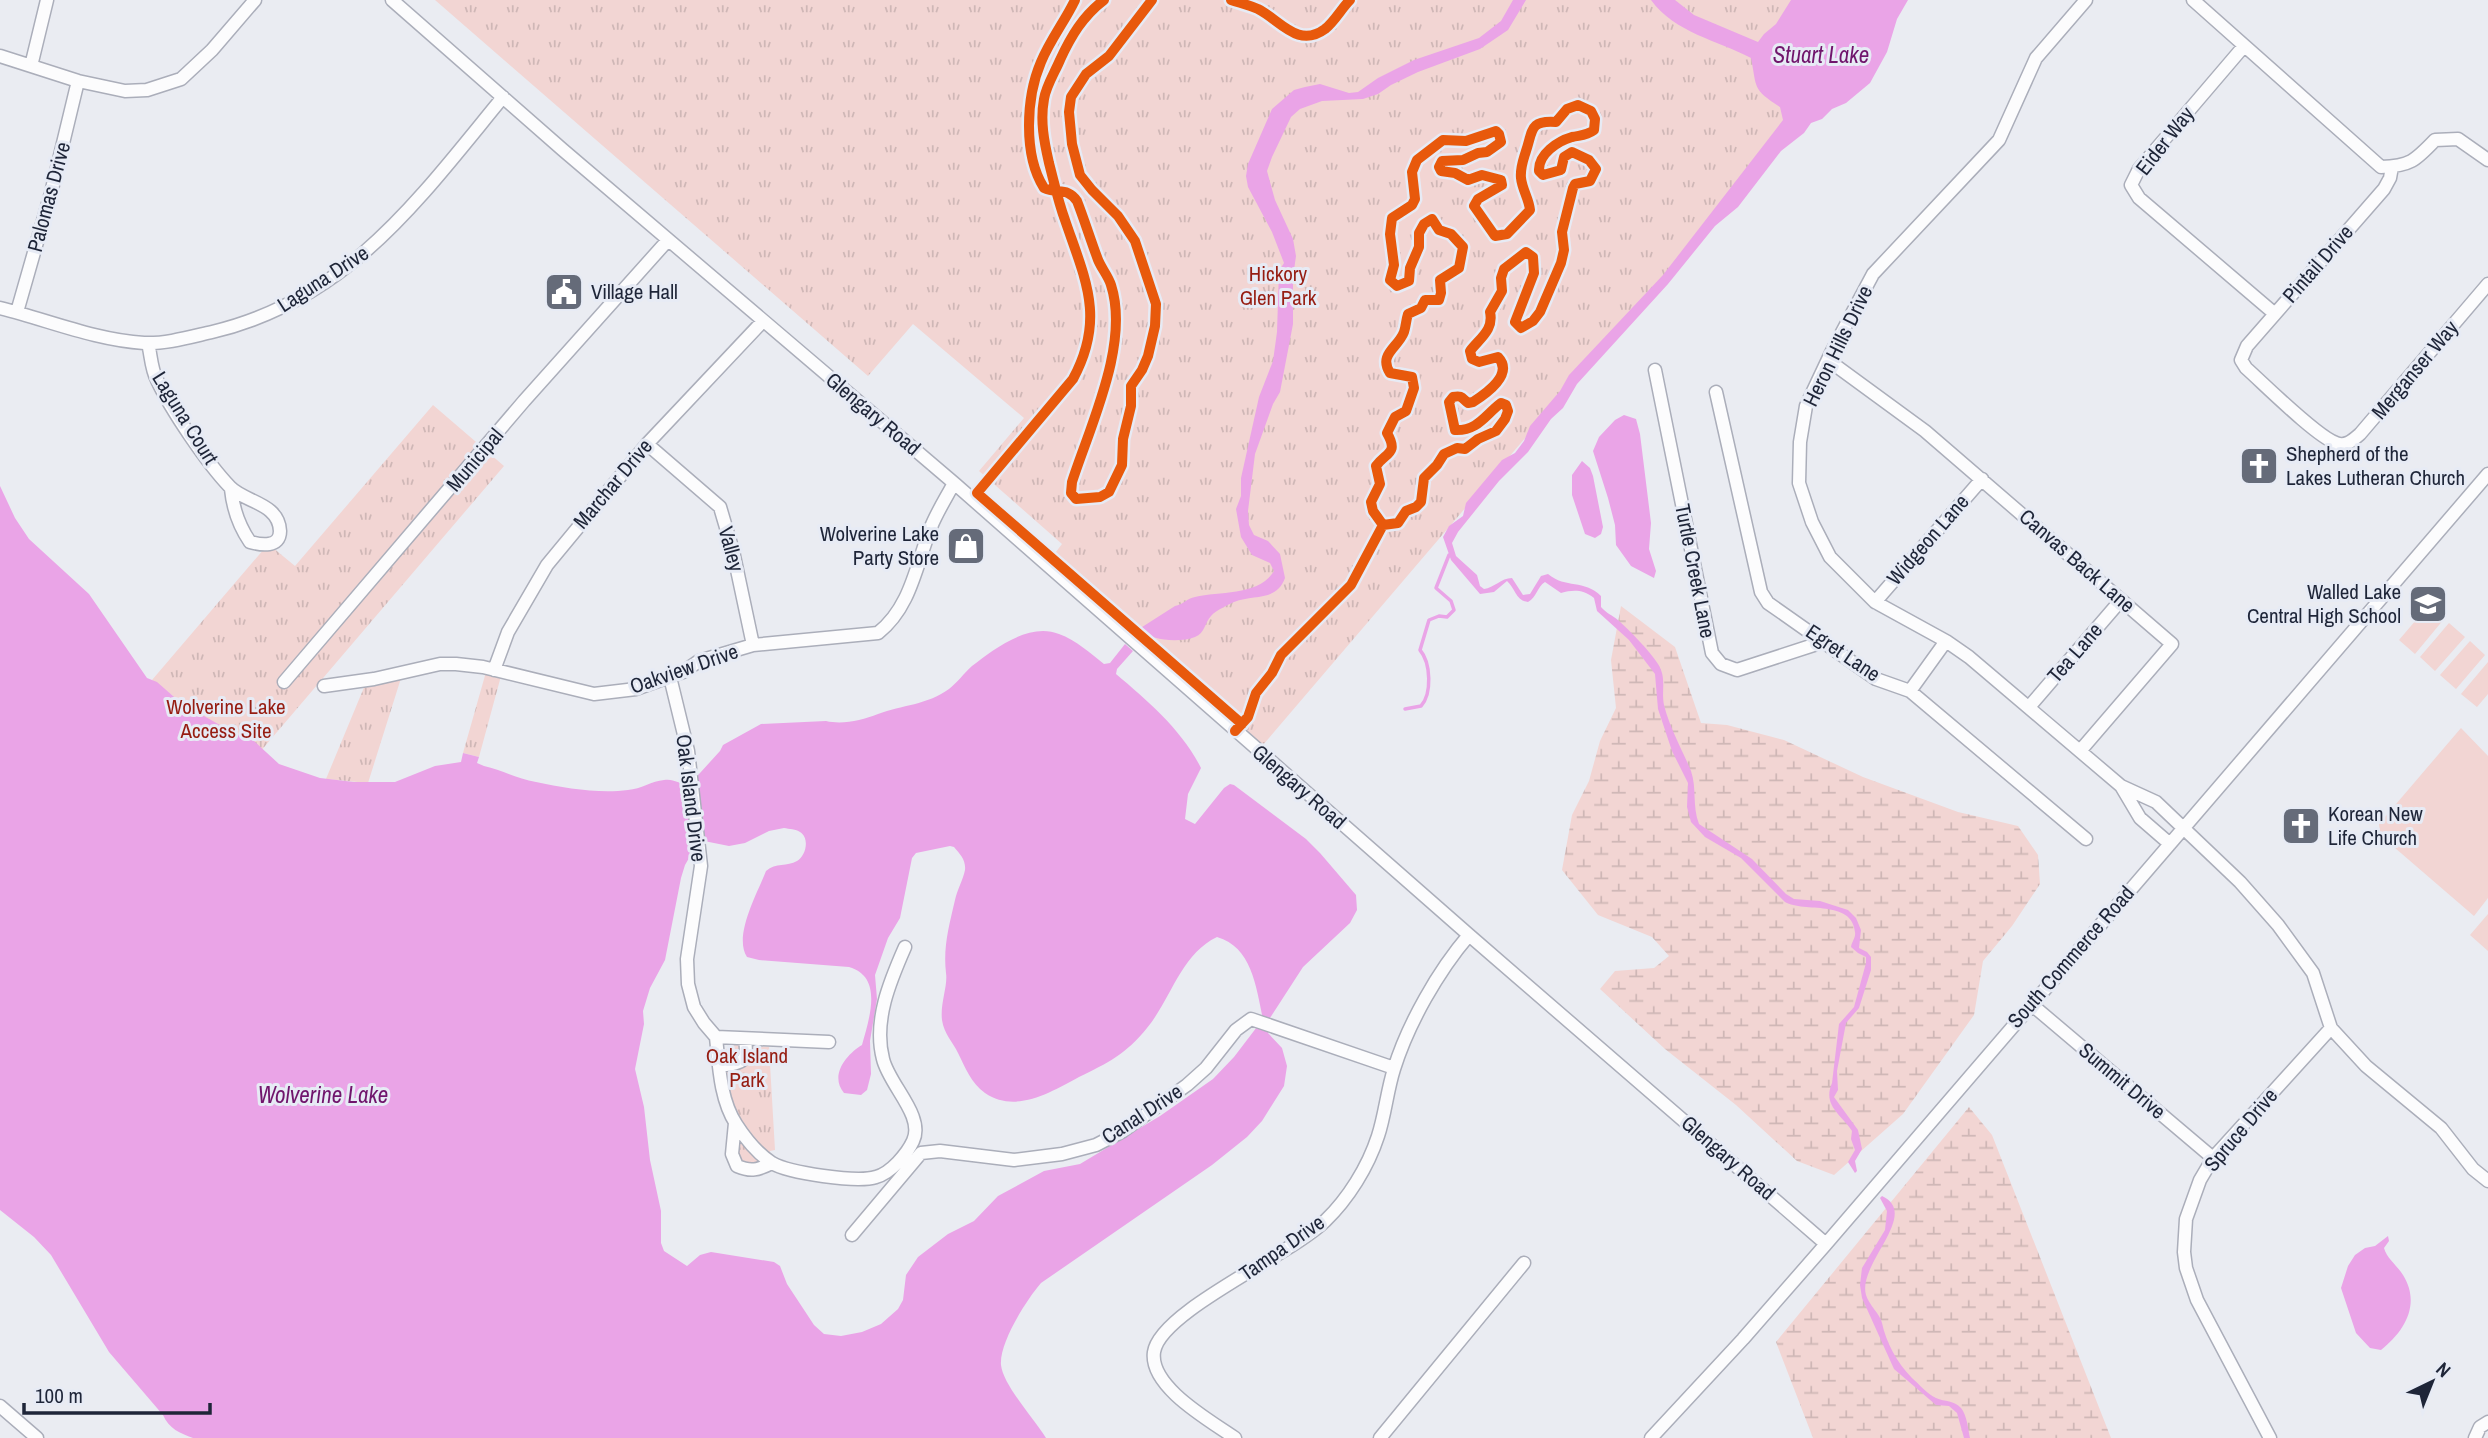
<svg xmlns="http://www.w3.org/2000/svg" width="2488" height="1438" viewBox="0 0 2488 1438" font-family="'Archivo Narrow',sans-serif">
<style>
.grass{fill:#f2d5d3}
.wetland{fill:url(#wetland-marsh)}
.park{fill:url(#park-tufts)}
.water{fill:#eaa4e7;fill-rule:evenodd}
.lines{fill:none;stroke-linecap:round;stroke-linejoin:round}
.stream{stroke:#eaa4e7;stroke-width:3.5}
.minor-casing{stroke:#abaeba;stroke-width:15}
.minor{stroke:#fcfcfd;stroke-width:12}
.cycleway-casing{stroke:#e7ebf5;stroke-width:15}
.cycleway{stroke:#e8590c;stroke-width:10}
.labels{text-anchor:middle;stroke-width:6;stroke-linejoin:round;paint-order:stroke}
.street-label{font-size:21px;fill:#1e2538;stroke:#e7ebf5}
.park-label{font-size:21px;fill:#961d12;stroke:#e7ebf5}
.poi-label{font-size:21px;fill:#1e2538;stroke:#e7ebf5;text-anchor:start}
.water-label{font-size:23px;font-style:italic;fill:#70156c;stroke:#e7ebf5}
</style>
<defs>
<pattern id="wetland-marsh" width="20" height="14" patternUnits="userSpaceOnUse" patternTransform="scale(1.75)"><rect width="20" height="14" fill="#f2d5d3"/><path d="M1 5h8M5 5V1M11 12h8M15 12V8" fill="none" stroke="#cfb7b6"/></pattern>
<pattern id="park-tufts" width="24" height="20" patternUnits="userSpaceOnUse" patternTransform="scale(1.75)"><rect width="24" height="20" fill="#f2d5d3"/><path d="M3 7l-1-3M5 7V3M7 7l1-3M15 17l-1-3M17 17v-4M19 17l1-3" fill="none" stroke="#cfb7b6"/></pattern>
</defs>
<rect width="100%" height="100%" fill="#eaecf2"/>
<path class="grass" d="M2428,606L2444,619L2415,654L2399,640Z
M2449,623L2465,637L2435,671L2420,657Z
M2470,641L2485,655L2456,689L2440,675Z
M2488,662V694L2477,707L2461,694Z
M2461,728L2488,756V898L2474,916L2380,835L2379,824Z
M2488,914V951L2470,935Z"/>
<path class="wetland" d="M1621,606L1675,647L1701,723L1727,725L1784,740L1863,777L1958,812L2018,826L2038,855L2040,884L2012,926L1983,961L1974,1015L1903,1114L1834,1175L1797,1161L1736,1105L1665,1049L1600,989L1615,971L1654,968L1669,956L1652,937L1598,915L1562,870L1572,815L1589,781L1600,741L1616,708L1611,660Z
M1969,1107L1992,1135L2111,1438H1813L1776,1342Z"/>
<path class="park" d="M435,0H1899L1263,745L1049,561L1062,544L979,471L1024,418L913,324L868,376Z
M433,405L504,466L207,814L173,696L152,680L264,549L272,547L295,566Z
M486,672L501,676L479,757L463,753Z
M402,675L368,783L326,779L365,685Z
M732,1045L769,1047L775,1150L770,1151V1154L760,1165L743,1164L737,1157L721,1053Z"/>
<path class="water" d="M1513,0H1526L1508,30L1480,49L1418,72L1391,85L1378,94L1363,99L1322,101L1300,109L1291,117L1272,157L1267,171L1275,200L1293,239L1296,256L1293,277V324L1280,392L1273,404L1255,454L1248,511L1249,525L1254,535L1268,541L1280,554L1285,578C1276,602 1254,594 1234,602C1228,605 1216,610 1211,616C1205,622 1205,633 1195,637C1179,643 1151,641 1139,629L1175,606C1183,605 1187,598 1195,597C1220,591 1259,596 1274,571L1270,563L1252,555L1241,537L1236,509L1241,496V478L1259,397L1273,361L1277,332L1279,271L1284,263L1272,232L1248,187L1246,176L1248,164L1272,109L1294,90L1305,87L1320,84L1349,93L1358,92L1378,78L1414,60L1479,38L1501,21Z
M1651,0H1675L1694,15L1758,42L1764,34L1776,24L1791,0H1908L1897,19L1887,52L1870,83L1846,103L1832,109L1822,119L1811,123L1804,133L1781,151L1738,207L1715,226L1668,284L1577,384L1563,408L1551,419L1528,452L1499,481L1458,532L1452,543L1456,556L1477,575L1480,586L1484,589C1494,588 1501,578 1512,578L1523,595L1530,594L1541,576L1548,574C1566,589 1584,579 1601,596V607C1606,613 1612,615 1618,620C1630,631 1649,650 1658,664C1667,678 1661,690 1664,705C1670,729 1682,749 1691,771C1697,788 1692,806 1699,824L1752,859L1786,894L1794,899L1820,901L1848,910L1856,918L1861,930L1859,948L1867,952L1871,957V970L1859,1008L1846,1023L1837,1071L1838,1090L1834,1097L1858,1130L1862,1149L1855,1161L1857,1171L1855,1173L1848,1162L1855,1150L1851,1139L1852,1131C1842,1115 1822,1106 1832,1083L1839,1024L1854,1007L1866,963V957L1858,953L1851,947C1852,941 1856,938 1855,932C1852,899 1804,913 1785,902L1741,858L1705,837L1691,822L1687,807L1688,783L1672,751L1658,709L1655,674L1629,640L1597,611L1594,598C1582,589 1573,590 1561,593L1545,582C1537,587 1537,597 1528,602C1516,601 1515,588 1507,581L1494,592L1480,594L1451,560L1443,537L1449,526L1463,516L1466,503L1502,460L1515,453L1524,441L1530,426L1560,391L1569,375L1663,275L1783,120L1780,107C1752,89 1757,88 1751,58C1717,40 1675,33 1651,0Z
M1624,415L1636,419L1640,434L1651,523L1649,549L1656,571L1654,578L1631,566L1616,545L1615,525L1608,498L1593,451L1599,437L1615,420Z
M1582,461L1590,468L1593,476L1603,527L1601,534L1595,538L1585,534L1572,495V475Z
M0,486L15,518L29,539L89,594L147,678L157,682L181,703L234,733L254,741L279,764L320,778L354,782H395L435,766L461,762L463,753L479,757L477,763L484,766C502,770 518,779 536,782C565,788 599,794 628,790C641,789 652,781 664,780C674,778 680,785 690,784L720,751L723,745L761,724L826,721C843,725 862,720 878,714C902,705 927,705 949,689C957,683 964,673 972,666C994,649 1029,622 1059,634C1076,640 1090,653 1104,664L1110,663L1125,644L1133,651L1117,669L1116,674C1148,701 1182,730 1201,768L1188,794L1185,819L1195,824L1224,788L1230,784L1234,785L1306,839L1320,853L1356,895L1357,910L1350,923L1303,967L1268,1021V1033L1282,1048L1287,1066L1284,1086L1262,1121L1247,1137L1212,1165L1041,1283C1027,1299 999,1343 1001,1365C1003,1385 1035,1420 1046,1438H193C180,1433 169,1429 163,1415L109,1352L51,1255L34,1237L0,1210ZM784,828C789,829 796,829 800,832C810,838 806,856 797,861C787,867 776,862 766,871C758,892 733,936 747,957L759,960L849,967C884,977 869,1019 862,1045C847,1054 829,1075 844,1093L861,1095L867,1090L871,1074L870,1041L877,999L875,975L888,938L900,918L912,858L916,853L950,846L954,847C960,854 966,860 965,870C963,880 957,890 955,900C949,926 943,947 946,973C948,986 940,1003 942,1020C944,1034 953,1042 958,1053C965,1067 971,1083 985,1093C1016,1114 1051,1092 1079,1077C1108,1063 1126,1054 1147,1028C1171,999 1181,954 1217,937C1252,947 1256,987 1263,1019L1234,1057L1213,1079L1160,1116L1080,1164L1044,1171L998,1196L974,1221L948,1234L918,1257L906,1275L903,1300L898,1309L881,1324L862,1332L841,1336L824,1334L814,1325L787,1284L780,1266L774,1262L711,1252L700,1255L687,1266L664,1251L661,1243V1211L650,1160L644,1107L635,1069L644,1024L643,1011L650,988L665,960L681,878L685,865L696,846L704,841L729,846L745,843L769,831Z
M1882,1196C1921,1214 1857,1264 1866,1295C1869,1305 1880,1314 1882,1323C1886,1342 1897,1363 1912,1378C1919,1384 1927,1394 1936,1398C1945,1402 1954,1400 1961,1408C1967,1415 1968,1429 1970,1438H1964L1957,1413L1949,1406L1936,1405L1894,1369L1862,1298L1860,1285L1862,1268L1885,1230L1887,1211L1880,1198Z
M2388,1236L2389,1241L2384,1248C2387,1259 2397,1265 2403,1275C2421,1304 2405,1331 2381,1350L2370,1348L2356,1333L2341,1288L2348,1266L2355,1255L2365,1248L2375,1246Z"/>
<g class="lines">
<path class="stream" d="M1405,709L1421,706C1432,694 1431,663 1420,650L1429,620L1439,616L1447,617L1454,610L1451,601L1436,588L1449,555"/>
<g class="minor-casing">
<path id="minor" d="M392,0L563,150L954,483L1469,935L1826,1244
M2086,0L2036,58L1999,140L1873,274L1831,353L1806,406L1800,442L1799,483L1812,522L1830,557L1875,602L1946,641L1969,657L2121,786L2156,802L2240,882L2278,925L2313,973L2331,1028L2366,1066L2441,1128L2473,1169L2488,1181
M2193,0L2381,167C2410,166 2415,161 2435,140L2458,139L2488,160
M2244,46L2139,169L2131,185L2139,198L2275,314
M0,56L78,81L125,91L147,90L181,79L212,50L255,0
M31,66L47,0
M2392,167L2390,178L2384,189L2247,346L2241,360L2246,368C2264,384 2317,437 2336,443C2346,447 2353,440 2360,434L2488,284
M0,308C48,320 95,340 144,343C166,344 190,337 212,332C348,300 419,199 503,97
M17,312L51,193L78,81
M148,343C151,355 151,369 157,380C171,410 207,463 230,487C244,502 279,503 280,531C280,548 261,545 250,542C239,526 233,509 231,489
M1828,360L1925,431L2172,644L2080,751
M1655,370L1712,653L1721,664L1737,670L1823,642
M1716,392L1761,592L1768,603L1876,679L1910,691L2086,839
M647,444L720,507L733,551L753,645
M1875,602L1982,479
M494,670L508,632L547,565L647,444L763,321
M670,677L688,751L701,866L687,959L688,984L694,1007L704,1023L716,1037L829,1042
M284,682L524,401L668,240
M324,686L374,679L440,664H456L483,667L594,694L636,689L683,672L699,661L753,645L878,633C911,607 916,565 931,527C937,512 946,498 954,483
M1910,691L1946,641
M2029,707L2121,600
M2121,786L2140,818L2170,844
M2031,1004L2213,1158
M716,1037C719,1066 720,1099 736,1124C745,1138 758,1154 772,1163C789,1173 857,1183 876,1177C891,1173 907,1154 913,1141C925,1116 889,1085 883,1059C873,1021 890,981 905,947
M719,1066C740,1063 749,1064 745,1040
M735,1123L732,1154L737,1166C751,1172 758,1170 772,1163
M852,1235L921,1153L940,1151L1014,1160L1062,1154L1096,1145L1123,1131L1187,1085L1206,1068L1236,1030L1251,1019L1394,1068
M0,1406L37,1438
M1235,1438C1211,1421 1149,1387 1154,1352C1160,1311 1292,1254 1325,1221C1348,1199 1368,1167 1378,1136C1385,1115 1387,1091 1394,1069C1408,1024 1438,971 1469,935
M1380,1438L1524,1263
M1651,1438L1743,1339L1826,1244L2488,474
M2270,1438L2197,1300L2186,1268L2184,1252L2186,1219L2200,1180L2213,1158L2331,1028
M2475,1438L2480,1427L2488,1422"/>
</g>
<use href="#minor" class="minor"/>
<g class="cycleway-casing">
<path id="cycleway" d="M1075,0C1065,21 1050,40 1041,62C1026,97 1023,155 1044,188C1057,194 1068,187 1077,201C1084,219 1090,238 1097,257C1100,267 1108,275 1111,285C1130,344 1090,426 1072,482L1071,493L1076,499L1100,497L1109,492L1122,465L1123,439L1131,406V386L1142,370L1148,356L1155,326L1156,304L1135,241L1118,216L1092,190L1080,175L1072,144L1069,112L1071,97L1086,74L1109,56L1152,0
M1104,0C1083,16 1071,36 1060,60C1055,72 1046,86 1044,99C1040,121 1044,141 1049,163C1054,182 1058,201 1065,220C1085,279 1106,318 1073,379L977,493L1242,724
M1231,0C1240,3 1249,5 1258,9C1280,20 1298,49 1325,29C1335,21 1341,9 1350,0
M1578,105L1591,111L1595,119L1594,130C1586,136 1581,135 1572,137C1558,141 1538,154 1539,171L1543,175L1561,170L1564,157L1572,152L1589,160L1596,169L1590,181L1575,184L1573,188L1562,232L1564,250L1561,263L1540,312L1533,321L1521,328L1515,322L1534,273L1533,257L1526,252L1504,269L1501,278L1502,291L1490,312C1494,330 1480,338 1470,351L1472,359L1479,362L1498,357C1514,374 1487,393 1473,402L1468,403C1462,398 1462,395 1453,397L1449,402L1455,430C1478,431 1485,415 1501,403L1506,405L1508,411L1505,419L1496,431L1478,439L1465,449L1457,448L1444,454L1437,465L1424,478L1421,502L1416,507L1406,511L1398,523L1383,525L1373,511L1371,502L1380,484L1376,466C1386,452 1399,454 1387,433L1395,417L1406,411L1414,388L1412,377L1390,373C1378,354 1398,348 1404,332C1406,326 1406,320 1408,314L1421,308L1425,300H1439L1441,293L1440,280L1459,268L1463,247L1451,234L1439,230L1432,219L1424,224L1419,233V247L1410,268L1409,281L1397,286L1390,280L1394,265L1390,234L1392,218L1412,205L1415,199L1412,172L1417,160L1443,140L1466,141L1496,131L1499,134L1501,142L1487,152L1478,153L1463,160L1442,161L1439,167L1441,171L1455,173L1468,180L1482,175L1501,180L1502,185L1478,199L1474,206L1495,236L1507,234L1530,210C1529,199 1522,189 1521,178C1520,168 1523,161 1526,151C1533,131 1529,120 1556,122L1567,109Z
M1235,731L1248,717L1256,693L1272,673L1281,655L1351,585L1383,525"/>
</g>
<use href="#cycleway" class="cycleway"/>
</g>
<defs>
<g id="civic-square" transform="scale(2.0125)"><rect x="-9" y="-9" width="18" height="18" rx="4" fill="#656b79" stroke="#e7ebf5"/><path d="M-.6-6.5H3V-4.5H.6V-3L4-1V1h2V6H-6V1h2V-1L-.6-3ZM-1.2 2.5V6h2.4V2.5Z" fill="#fff"/></g>
<g id="church-square" transform="scale(2.0125)"><rect x="-9" y="-9" width="18" height="18" rx="4" fill="#656b79" stroke="#e7ebf5"/><path d="M-1.2-6h2.4v3.5h3.3v2.4h-3.3V6h-2.4V-.1h-3.3v-2.4h3.3Z" fill="#fff"/></g>
<g id="shop-square" transform="scale(2.0125)"><rect x="-9" y="-9" width="18" height="18" rx="4" fill="#656b79" stroke="#e7ebf5"/><path d="M-5-2.5h2.3a2.7 3.5 0 0 1 5.4 0H5L5.5 6h-11ZM-1.5-2.5h3a1.5 2.3 0 0 0-3 0Z" fill="#fff"/></g>
<g id="school-square" transform="scale(2.0125)"><rect x="-9" y="-9" width="18" height="18" rx="4" fill="#656b79" stroke="#e7ebf5"/><path d="M0-5L7-2L0 1L-7-2ZM-4 1L0 2.5L4 1V4Q0 6-4 4Z" fill="#fff"/></g>
</defs>
<g fill-rule="evenodd">
<use href="#civic-square" x="564" y="292"/>
<use href="#church-square" x="2259" y="466"/>
<use href="#shop-square" x="966" y="546"/>
<use href="#school-square" x="2428" y="604"/>
<use href="#church-square" x="2301" y="826"/>
</g>
<g class="labels">
<g class="street-label">
<text transform="translate(2165 141) rotate(-52)" y="7">Eider Way</text>
<text transform="translate(49 197) rotate(-75)" y="7">Palomas Drive</text>
<text transform="translate(2318 264) rotate(-49)" y="7">Pintail Drive</text>
<text transform="translate(323 279) rotate(-33)" y="7">Laguna Drive</text>
<text transform="translate(1838 346) rotate(-64)" y="7">Heron Hills Drive</text>
<text transform="translate(2415 370) rotate(-50)" y="7">Merganser Way</text>
<text transform="translate(873 414) rotate(40)" y="7">Glengary Road</text>
<text transform="translate(185 418) rotate(58)" y="7">Laguna Court</text>
<text transform="translate(475 460) rotate(-50)" y="7">Municipal</text>
<text transform="translate(613 484) rotate(-50)" y="7">Marchar Drive</text>
<text transform="translate(1928 540) rotate(-49)" y="7">Widgeon Lane</text>
<text transform="translate(731 549) rotate(75)" y="7">Valley</text>
<text transform="translate(2077 561) rotate(41)" y="7">Canvas Back Lane</text>
<text transform="translate(1695 571) rotate(79)" y="7">Turtle Creek Lane</text>
<text transform="translate(1843 653) rotate(34)" y="7">Egret Lane</text>
<text transform="translate(2075 653) rotate(-49)" y="7">Tea Lane</text>
<text transform="translate(684 669) rotate(-19)" y="7">Oakview Drive</text>
<text transform="translate(1299 787) rotate(41)" y="7">Glengary Road</text>
<text transform="translate(691 798) rotate(83)" y="7">Oak Island Drive</text>
<text transform="translate(2071 957) rotate(-49)" y="7">South Commerce Road</text>
<text transform="translate(2122 1081) rotate(40)" y="7">Summit Drive</text>
<text transform="translate(1142 1114) rotate(-33)" y="7">Canal Drive</text>
<text transform="translate(2241 1130) rotate(-50)" y="7">Spruce Drive</text>
<text transform="translate(1728 1158) rotate(41)" y="7">Glengary Road</text>
<text transform="translate(1282 1248) rotate(-35)" y="7">Tampa Drive</text>
</g>
<g class="park-label">
<text x="1278" y="281">Hickory<tspan x="1278" dy="24">Glen Park</tspan></text>
<text x="226" y="714">Wolverine Lake<tspan x="226" dy="24">Access Site</tspan></text>
<text x="747" y="1063">Oak Island<tspan x="747" dy="24">Park</tspan></text>
</g>
<g class="poi-label">
<text x="591" y="299">Village Hall</text>
<text x="2286" y="461">Shepherd of the<tspan x="2286" dy="24">Lakes Lutheran Church</tspan></text>
<text x="939" y="541" text-anchor="end">Wolverine Lake<tspan x="939" dy="24">Party Store</tspan></text>
<text x="2401" y="599" text-anchor="end">Walled Lake<tspan x="2401" dy="24">Central High School</tspan></text>
<text x="2328" y="821">Korean New<tspan x="2328" dy="24">Life Church</tspan></text>
</g>
<g class="water-label">
<text x="1821" y="63">Stuart Lake</text>
<text x="323" y="1103">Wolverine Lake</text>
</g>
</g>
<g transform="translate(2432 1382) rotate(43)" stroke="#e7ebf5" stroke-width="5" paint-order="stroke">
<path d="M0-5L12 26L0 18L-12 26Z" fill="#1e2538"/>
<text y="-10" font-size="19" font-weight="bold" text-anchor="middle" fill="#1e2538">N</text>
</g>
<path d="M24 1403v10h186v-10" fill="none" stroke="#1e2538" stroke-width="3.5"/>
<text x="35" y="1403" font-size="21" fill="#1e2538" stroke="#e7ebf5" stroke-width="5" paint-order="stroke">100 m</text>
</svg>
